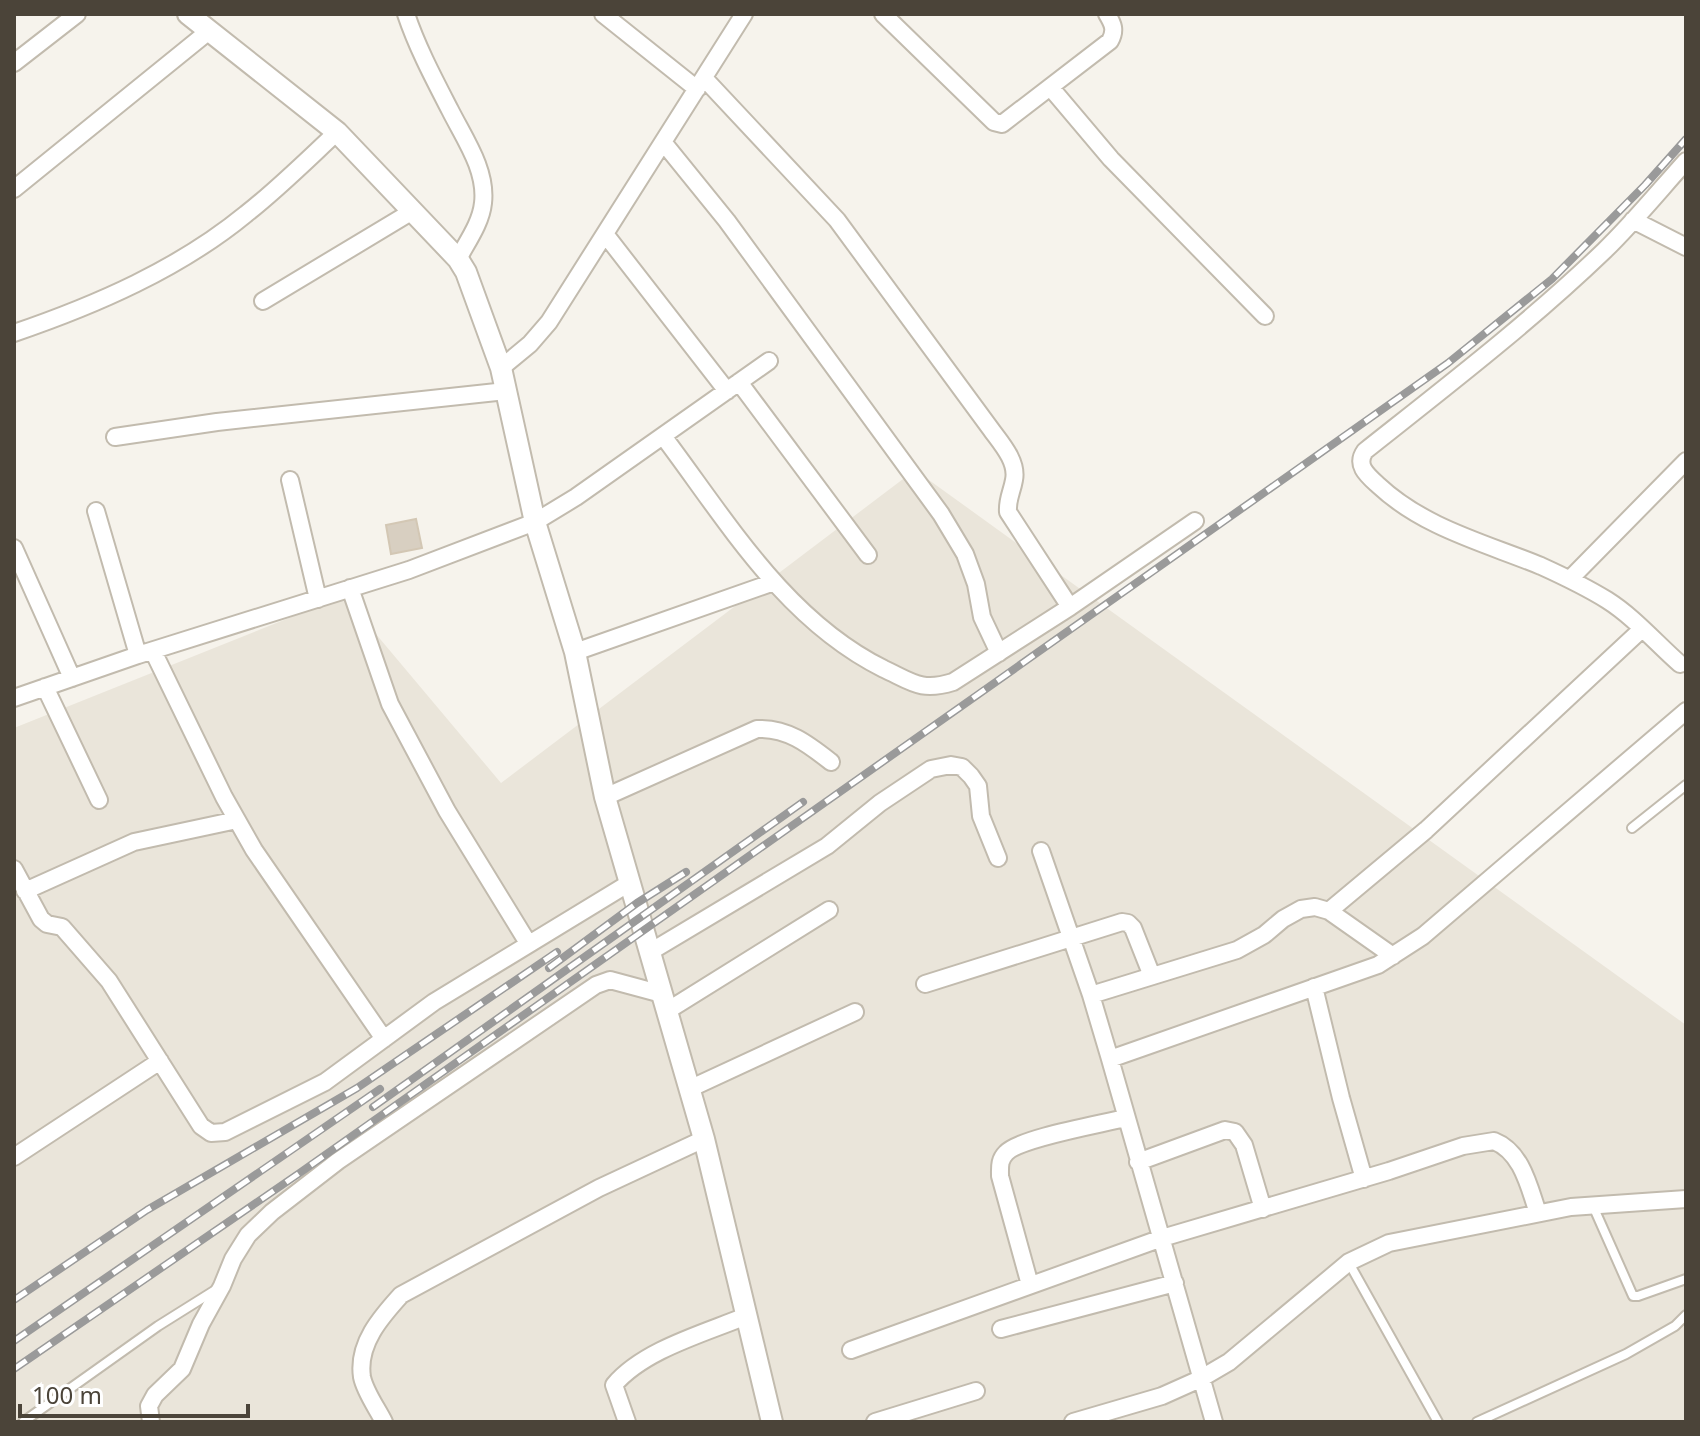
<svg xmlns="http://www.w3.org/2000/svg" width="1700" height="1436" viewBox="0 0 1700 1436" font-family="'Noto Sans',sans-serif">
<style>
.residential{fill:#eae5da}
.building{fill:#d8cfc1;stroke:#d3c7b4;stroke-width:2}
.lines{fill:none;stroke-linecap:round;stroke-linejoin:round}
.service-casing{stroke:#c2bbae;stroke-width:12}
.minor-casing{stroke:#c2bbae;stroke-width:20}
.tertiary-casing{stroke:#c2bbae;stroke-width:24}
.service{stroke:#fff;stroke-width:8}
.minor{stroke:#fff;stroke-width:16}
.tertiary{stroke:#fff;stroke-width:20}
.rail-casing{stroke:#9a9a9a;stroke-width:8}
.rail{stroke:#fff;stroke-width:5;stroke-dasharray:15;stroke-linecap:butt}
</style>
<rect width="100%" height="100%" fill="#f6f3ec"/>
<path class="residential" d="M915,470L1686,1025V1422H14V728L344,596L501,783Z"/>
<path class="building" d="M416,519L422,548L391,554L386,525Z"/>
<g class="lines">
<g class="service-casing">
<path id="service" d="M1632,828L1686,785
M1593,1206L1633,1296H1638L1686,1279
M1349,1263L1438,1422
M23,1422L158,1326L217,1289
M1477,1422L1626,1354L1675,1326L1686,1315"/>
</g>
<g class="minor-casing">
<path id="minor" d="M406,14C417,47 434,79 450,110C464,138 487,170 483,203C481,223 467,242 458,259
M603,14L697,89
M883,14L994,122L1002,124L1110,41C1116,30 1113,24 1107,14
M14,63L77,14
M704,78L837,220L990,428C1000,442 1018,461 1014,480C1012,492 1007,499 1008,512L1070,607
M1051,88L1111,159L1265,316
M663,142L727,221L941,514L965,554L976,584L982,617L999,653
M14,189L209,31
M1633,220L1686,247
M605,234L727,391
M263,301L411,212
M14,333C96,305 179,269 246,214C278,189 307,160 337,132
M501,368L530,344L549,322L744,14
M739,382L868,555
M663,436C727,521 785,620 884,669C912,682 921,692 953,682L1070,607L1195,521
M115,437L217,422L506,391
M290,480L318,599
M96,511L138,655
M14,548L72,678
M1570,579L1686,461
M350,588L390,704L447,811L528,943
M153,651L224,797L254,850L384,1039
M575,652L774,582
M1680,664C1656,643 1634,617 1607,600C1586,587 1563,576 1541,566C1485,543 1424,528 1378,485C1367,475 1355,465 1365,451C1447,386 1529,323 1604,251C1633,223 1659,191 1686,161
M45,687L99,800
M14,698L138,655L409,570L535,522L576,497L769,361
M605,797L757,729C788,728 808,744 831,762
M1041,851L1091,995L1110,1059
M14,869L41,919L47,924L62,927L109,981L201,1126L211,1133L225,1132L325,1082L434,1002L631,882
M25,891L134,842L237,820
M1329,911L1426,830L1642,629
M650,952L827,846L880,803L931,769L951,765L962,767L971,776L978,786L981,816L998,858
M925,984L1122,922L1128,923L1133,928L1152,976
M1314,987L1341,1098L1364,1179
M1091,995L1237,950L1264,935L1283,919L1301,909L1315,907L1329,911L1393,956
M667,1011L829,910
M689,1089L855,1012
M14,1157L160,1061
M1138,1162L1225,1130L1235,1132L1244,1145L1263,1209
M1030,1285L1000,1176C1000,1167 999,1160 1006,1153C1019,1138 1102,1124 1125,1118
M1001,1329L1175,1283
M851,1350L1162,1238L1389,1171L1463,1146L1494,1141C1522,1152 1529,1187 1538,1213
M151,1422L149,1406L155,1395L182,1369L201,1324L222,1286L233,1259L248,1235L272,1212L338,1161L596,985L610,980L662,994
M384,1422C377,1408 365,1392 362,1377C357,1344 381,1317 401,1295L599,1188L704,1139
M627,1422L614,1385C643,1350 705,1333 746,1316
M875,1422L976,1391
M1073,1422L1162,1396L1200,1379L1229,1362L1349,1262L1389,1243L1571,1207L1686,1199
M1214,1422L1110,1059L1378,965L1423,936L1686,711"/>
</g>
<g class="tertiary-casing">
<path id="tertiary" d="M188,14L337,132L458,259L466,272L501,368L535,522L575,652L605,797L704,1139L772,1422"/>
</g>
<use href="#service" class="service"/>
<use href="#minor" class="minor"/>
<use href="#tertiary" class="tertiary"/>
<g class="rail-casing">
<path id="rail" d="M549,968L637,903L686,872
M373,1107L803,802
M14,1300L147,1210L357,1088L557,952
M14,1341L380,1089
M14,1369L301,1172L1448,363L1552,279L1645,185L1686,139"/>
</g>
<use href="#rail" class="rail"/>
</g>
<rect width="1700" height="1436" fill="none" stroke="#4b4439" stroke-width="32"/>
<path d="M20 1404v12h228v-12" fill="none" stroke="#4b4439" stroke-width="4"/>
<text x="32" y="1404" font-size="24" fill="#4b4439" stroke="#ffffff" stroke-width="6" paint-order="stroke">100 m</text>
</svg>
